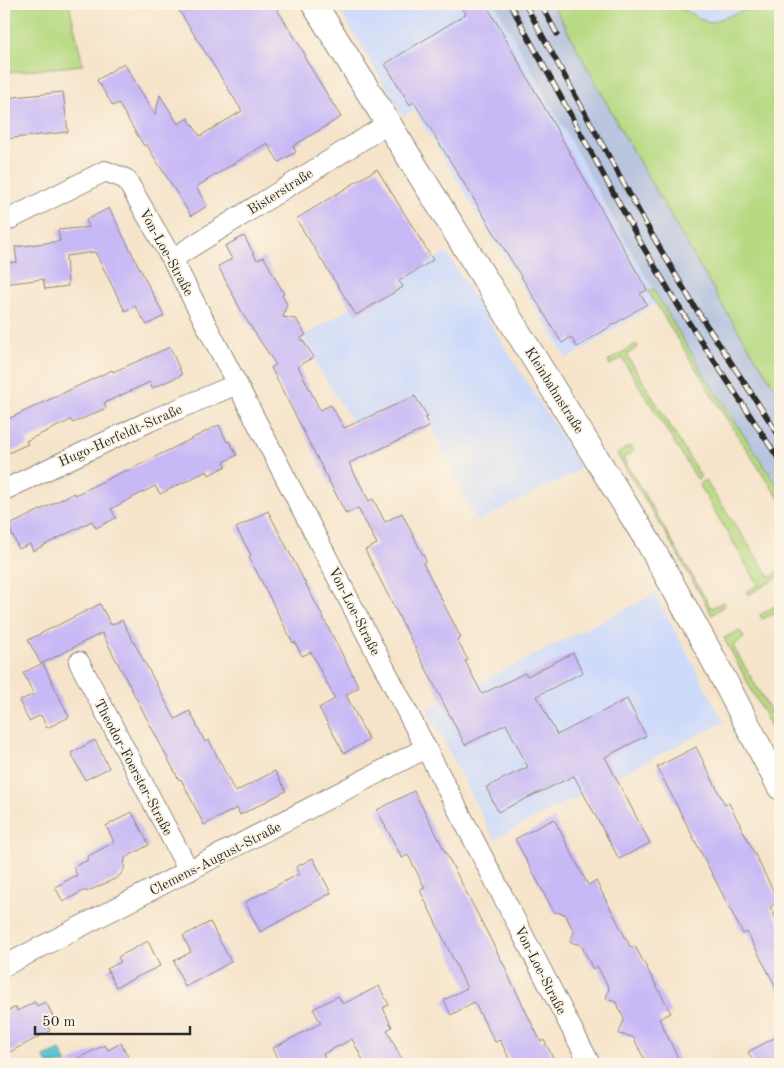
<svg xmlns="http://www.w3.org/2000/svg" width="784" height="1068" viewBox="0 0 784 1068" font-family="'Old Standard TT',serif">
<style>
.built{fill:#cedafa}
.industrial{fill:#b9c4de}
.green{fill:#b6d981;stroke:#708256}
.water{fill:#5ac7d1;stroke:#42797e}
.building{fill:#c7b8f6}
.lines{fill:none;stroke-linecap:round;stroke-linejoin:round}
.minor-casing{stroke:#90887a;stroke-width:22}
.tertiary-casing{stroke:#90887a;stroke-width:27}
.minor{stroke:#fff;stroke-width:20}
.tertiary{stroke:#fff;stroke-width:25}
.rail-casing{stroke:#2b2b2b;stroke-width:5.5}
.rail{stroke:#fcf5e5;stroke-width:4;stroke-dasharray:11;stroke-linecap:butt}
.labels{text-anchor:middle;stroke-width:4;stroke-linejoin:round;paint-order:stroke}
.street-label{font-size:14px;fill:#2b2b2b;stroke:#fcf5e5}
</style>
<rect width="100%" height="100%" fill="#fcf5e5"/>
<filter id="ink" filterUnits="userSpaceOnUse"><feTurbulence type="fractalNoise" baseFrequency=".02" numOctaves="2"/><feDisplacementMap in="SourceGraphic" scale="10" xChannelSelector="R" yChannelSelector="G"/><feConvolveMatrix kernelMatrix="1 2 1 2 8 2 1 2 1" color-interpolation-filters="sRGB"/></filter>
<filter id="wash" filterUnits="userSpaceOnUse"><feTurbulence type="fractalNoise" baseFrequency=".0096" numOctaves="4" result="noise"/><feDisplacementMap in="SourceGraphic" scale="20" xChannelSelector="R" yChannelSelector="G"/><feGaussianBlur stdDeviation="1.12" result="paint"/><feColorMatrix in="noise" values="0 0 0 0 0 0 0 0 0 0 0 0 0 0 0 0 0 1.4 0 .05"/><feComposite in="paint" operator="in"/></filter>
<g filter="url(#wash)">
<rect width="100%" height="100%" fill="#f6e4ca"/>
<path class="built" d="M336,4H495L630,249L660,301L567,359L414,110L403,116Z
M673,4H762L709,23Z
M446,252L581,469L477,522L431,426L428,416L416,395L353,423L314,361L316,359L303,337L351,307L356,316L403,287L400,282Z
M655,594L724,722L494,839L427,709Z"/>
<path class="industrial" d="M495,4H553L626,139L727,313L780,395V490L705,376L660,301L630,249Z"/>
<path class="green" d="M4,4H69L83,65L4,73Z
M553,4H673L709,23L762,4H780V395L727,313L626,139Z
M653,289L705,376L780,490V500L733,429L656,304L648,291Z
M636,344L638,347L627,355L701,477L697,479L622,358L610,365L608,361Z
M628,447H632L634,451L623,458L711,608L723,602L725,605L712,615L666,534L617,454Z
M705,480L770,577L780,570V576L748,595L746,592L758,585L699,484Z
M780,603V624L774,614L762,619L760,615Z
M738,631L741,632L744,638L733,646L780,728V737L777,738L724,638Z"/>
<path class="water" d="M60,1050L67,1064H48L44,1057Z"/>
<g id="blocks">
<path class="building" d="M175,4H274L306,56L304,57L341,117L293,146L296,152L279,162L267,143L196,187L207,206L191,216L146,144L144,146L118,103L113,106L97,80L124,63L155,115L160,95L178,124L188,118L200,136L242,111Z
M460,4H486L647,290L640,294L647,304L577,347L571,337L562,343L414,102L410,105L385,64L466,14Z
M63,92L68,132L4,139V98Z
M377,169L433,260L399,281L403,287L356,315L296,219Z
M109,208L164,316L147,325L135,306L125,311L95,252L66,256L68,286L45,289L43,279L4,284V267L7,266V263L17,262L15,247L60,241L58,230L89,227L86,220Z
M244,236L257,260L264,257L284,294L282,295L287,304L283,317L296,319L306,335L301,338L314,357L298,366L320,410L331,405L344,428L415,396L428,417L425,418L429,427L349,463L369,501L373,499L385,522L402,513L426,561L423,563L461,638L457,640L468,660L465,661L482,694L525,673L527,676L573,653L583,672L537,696L557,735L627,699L646,736L605,757L650,843L619,859L574,776L498,812L486,787L528,767L506,724L465,745L365,550L377,544L358,508L346,514L271,368L276,365L244,316L218,266L232,259L225,246Z
M170,347L182,375L152,388L150,382L104,403L106,408L73,423L71,420L26,441L28,444L4,455V421L112,370L113,372Z
M219,425L227,442L229,441L237,455L224,462L226,466L209,475L207,471L160,494L155,486L111,509L116,518L96,528L92,521L33,551L30,544L19,549L8,526L74,493L75,495L126,470L127,471Z
M268,511L359,687L346,695L369,740L344,753L319,708L335,699L311,652L302,656L295,642L293,643L249,557L251,555L236,528Z
M100,604L111,625L122,620L175,719L190,711L205,742L209,740L235,792L275,771L286,791L240,815L237,808L204,825L181,779L179,780L102,633L41,664L28,640Z
M43,663L69,717L47,728L41,715L29,721L19,701L34,694L23,673Z
M95,740L109,768L85,780L71,753Z
M696,747L725,805L729,803L779,902L770,907L780,926V995L747,932L743,934L657,767Z
M414,791L507,971H506L541,1042L544,1040L556,1064H512L500,1040L495,1042L474,1002L451,1015L444,1000L467,988L420,890L425,888L408,855L402,858L377,810Z
M132,812L149,845L125,858L124,869L121,874L117,878L86,892L85,890L63,902L55,887L77,875L73,867L88,860L87,857L114,842L106,826Z
M554,819L588,885L596,881L631,948L635,946L671,1013L659,1019L681,1064H647L633,1037L619,1034L624,1019L616,1002L606,999L609,988L597,966L593,969L581,945L570,942L574,932L565,914L554,912L515,839Z
M313,858L331,893L260,932L245,902L299,874L296,867Z
M210,922L231,962L185,987L174,961L191,952L183,936Z
M148,941L160,966L116,987L107,969L121,962L118,957Z
M379,986L389,1005L383,1008L392,1027L387,1030L404,1064H365L352,1039L323,1054L328,1064H281L273,1048L321,1023L313,1009L338,996L343,1004Z
M35,1002L37,1006L46,1002L56,1022L48,1027L50,1031L4,1055V1013L16,1007L17,1011Z
M780,1035V1056L764,1064H755L748,1052Z
M121,1043L132,1064H66L105,1045L108,1050Z"/>
</g>
</g>
<g filter="url(#ink)">
<use href="#blocks" fill-opacity="0" stroke="#90887a" stroke-width="1"/>
<g class="lines">
<g class="minor-casing">
<path id="minor" d="M4,222L105,171L126,179L172,259L590,1064
M172,259L389,123
M4,490L150,421L237,384
M79,662L189,871
M4,966L426,748"/>
</g>
<g class="tertiary-casing">
<path id="tertiary" d="M314,4L649,543L710,653L780,787"/>
</g>
<use href="#minor" class="minor"/>
<use href="#tertiary" class="tertiary"/>
<g class="rail-casing">
<path id="rail" d="M510,4L639,240L682,312L780,461
M525,4L651,233L694,306L780,437
M541,4L557,34"/>
</g>
<use href="#rail" class="rail"/>
</g>
</g>
<g class="labels">
<g class="street-label">
<text transform="translate(280 191) rotate(-32)" y="5">Bisterstraße</text>
<text transform="translate(167 252) rotate(61)" y="5">Von-Loe-Straße</text>
<text transform="translate(555 390) rotate(58)" y="5">Kleinbahnstraße</text>
<text transform="translate(120 435) rotate(-24)" y="5">Hugo-Herfeldt-Straße</text>
<text transform="translate(355 611) rotate(63)" y="5">Von-Loe-Straße</text>
<text transform="translate(134 767) rotate(62)" y="5">Theodor-Foerster-Straße</text>
<text transform="translate(215 858) rotate(-27)" y="5">Clemens-August-Straße</text>
<text transform="translate(541 970) rotate(63)" y="5">Von-Loe-Straße</text>
</g>
</g>
<rect width="784" height="1068" fill="none" stroke="#fcf5e5" stroke-width="20"/>
<path d="M35 1026v8h155v-8" fill="none" stroke="#2b2b2b" stroke-width="2.5"/>
<text x="42" y="1026" font-size="15" fill="#2b2b2b" stroke="#fcf5e5" stroke-width="4" paint-order="stroke">50 m</text>
</svg>
